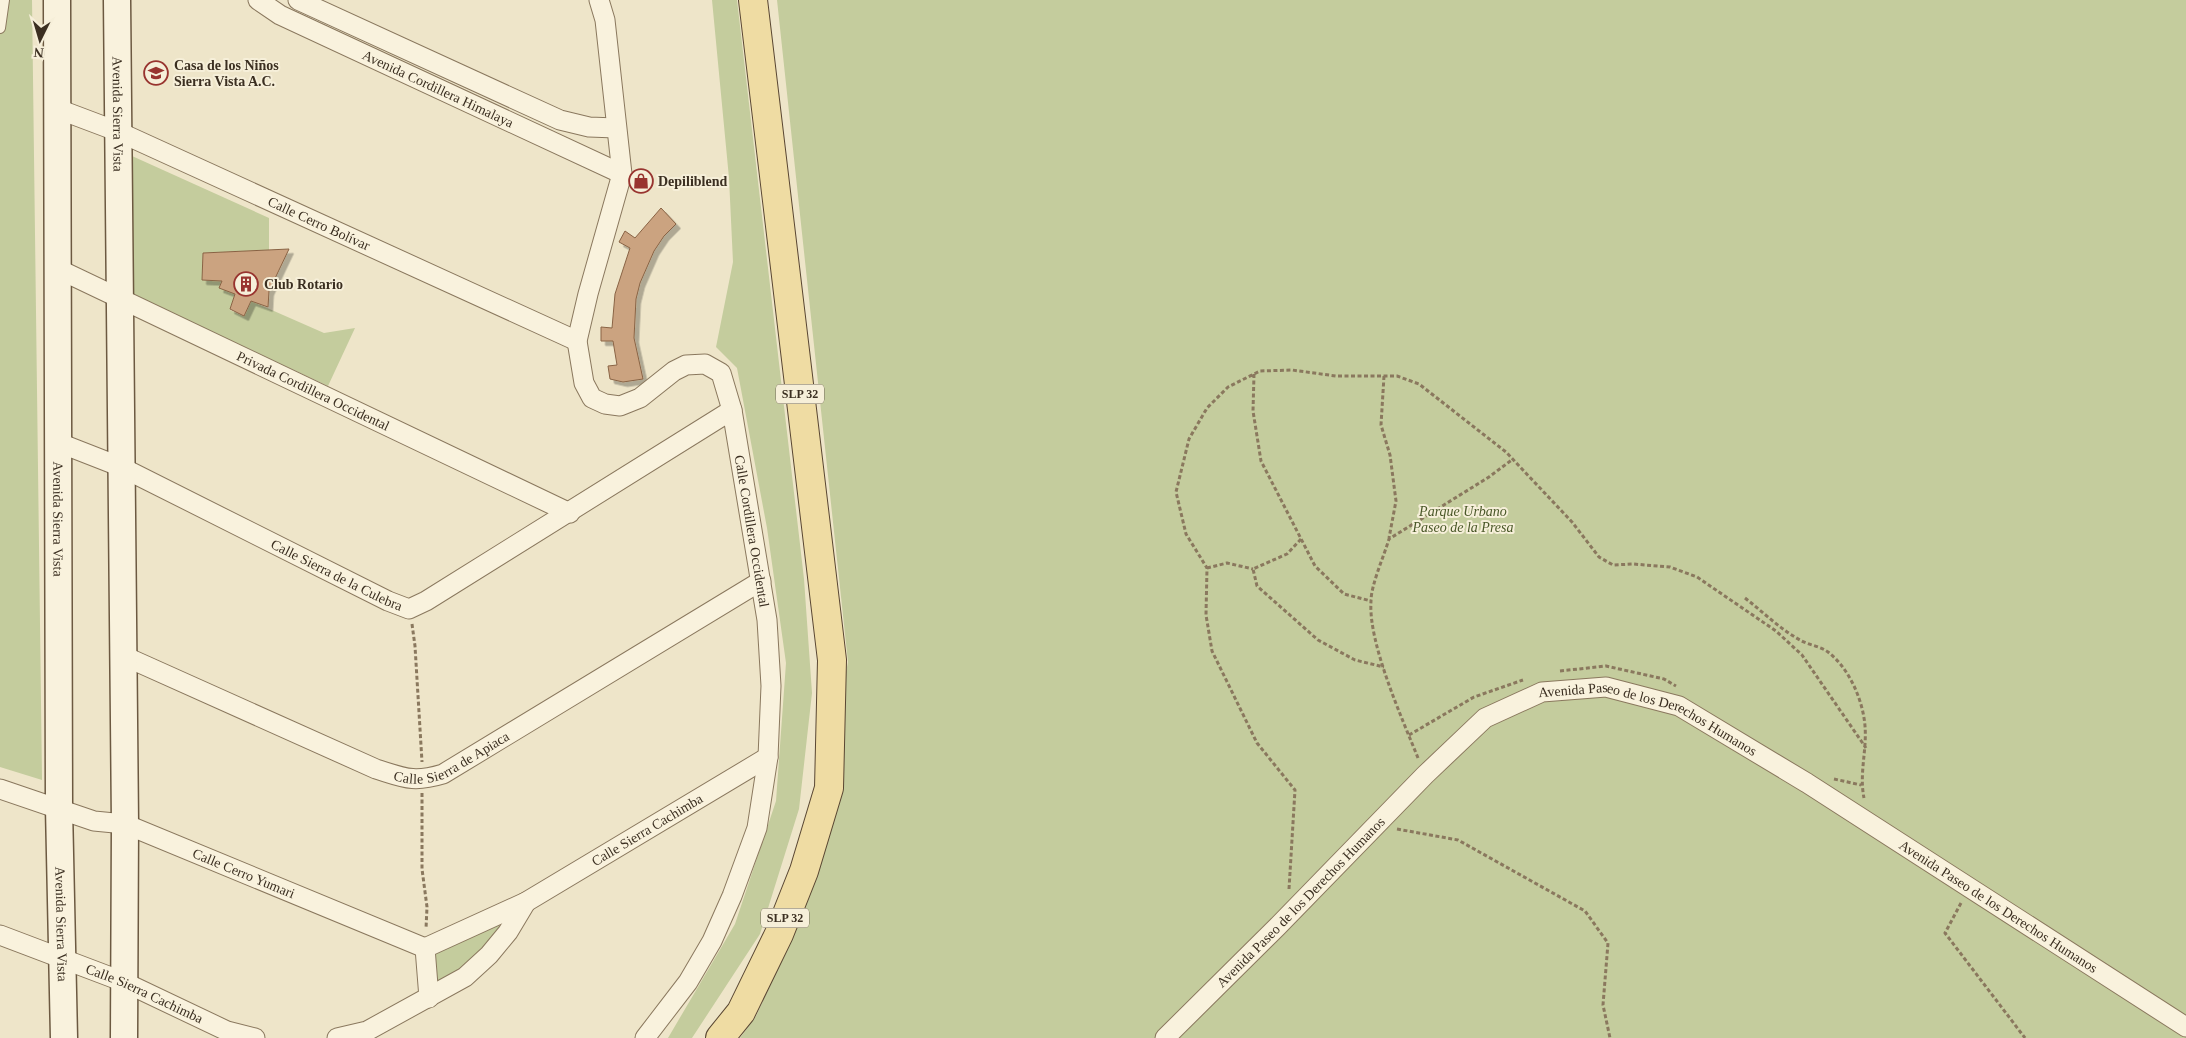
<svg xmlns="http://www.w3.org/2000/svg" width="2186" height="1038" viewBox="0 0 2186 1038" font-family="'Times New Roman',serif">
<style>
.green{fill:#c4cc9d}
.building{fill:#cba380;stroke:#896344;filter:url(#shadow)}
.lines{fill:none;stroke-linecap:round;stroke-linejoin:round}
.lane-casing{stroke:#8a785e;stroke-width:12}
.street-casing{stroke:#8a785e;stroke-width:21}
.secondary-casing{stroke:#6c5941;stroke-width:29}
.primary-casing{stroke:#594632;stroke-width:30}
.path{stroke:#8a785e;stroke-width:3;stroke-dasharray:4 2.5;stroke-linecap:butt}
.lane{stroke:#f9f2dd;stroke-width:10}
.street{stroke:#f9f2dd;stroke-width:19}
.secondary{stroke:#f9f2dd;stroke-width:26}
.primary{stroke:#efdca3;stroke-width:28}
.labels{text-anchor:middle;stroke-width:4;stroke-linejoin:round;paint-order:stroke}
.shield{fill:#f6efd9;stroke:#736958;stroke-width:1}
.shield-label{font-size:12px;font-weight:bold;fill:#3b2f21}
.poi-label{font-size:14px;font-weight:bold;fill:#3b2f21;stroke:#f6efd9;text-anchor:start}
.street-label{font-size:14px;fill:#3b2f21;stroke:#f6efd9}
.park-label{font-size:14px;font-style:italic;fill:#495728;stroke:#f6efd9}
</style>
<defs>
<filter id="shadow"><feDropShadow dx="4.5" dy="4.5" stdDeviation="0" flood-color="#0004"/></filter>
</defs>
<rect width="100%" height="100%" fill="#eee5c9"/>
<path class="green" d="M0,0H32L42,780L0,767Z
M712,0H737L804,579L812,693L799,809L760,934L692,1038H668L735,924L776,801L786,663L767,528L737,368L716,347L733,262L729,178Z
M777,0H2186V1038H740L756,1016L795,932L848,662Z
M132,156L269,218V250L203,253L202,280L222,281L220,288L235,294L230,310L244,316L251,301L324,333L355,328L328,386L127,292Z
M507,917L490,942L471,962L437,983L433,952Z"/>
<path class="building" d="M661,208L676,224L664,236L654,251L640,283L636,299L634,338L643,379L623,382L610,379L608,366L617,365L613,341H601V327L612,328L615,294L630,248L619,242L625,231L635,238Z
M289,249L269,291L268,307L251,301L244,316L230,309L235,294L219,288L222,281L202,280L203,253Z"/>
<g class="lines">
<g class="lane-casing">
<path id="lane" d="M0,28L4,0"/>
</g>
<g class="street-casing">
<g id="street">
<path id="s1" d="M258,0L280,15L622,174"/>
<path d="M298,0L560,120L589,127L616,128"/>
<path id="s2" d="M599,0L605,20L622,174L588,294L577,341L584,383L592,398L605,404L620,406L640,398L674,371L686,365L705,364L721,373L732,410L767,620L771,686L768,757L757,828L732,896L712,941L688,982L645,1038"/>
<path id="s3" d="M58,109L119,132L577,341"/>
<path id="s4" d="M56,268L570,513"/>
<path id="s5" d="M57,442L121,467L388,601L409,609L426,601L732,410"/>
<path id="s6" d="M124,656L376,769C405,778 413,783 443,774L761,581"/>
<path id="s7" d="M0,789L94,821L125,824L425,948"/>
<path id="s8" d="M0,935L124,982L227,1031L255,1038"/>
<path id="s9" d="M425,948L526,902L768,757"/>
<path d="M425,948L429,998"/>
<path d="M337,1038L367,1031L465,977L489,955L508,932L526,902"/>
<path id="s10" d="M1165,1038L1277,927L1425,775L1485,718L1542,692L1606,687L1679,706L1807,783L2186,1027"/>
</g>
</g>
<g class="secondary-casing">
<g id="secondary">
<path id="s11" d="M57,0L59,808L64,1038"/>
<path id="s12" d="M117,0L125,824L124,1038"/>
</g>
</g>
<g class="primary-casing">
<path id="primary" d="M720,1038L741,1012L779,934L804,871L829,788L832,660L753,0"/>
</g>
<path class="path" d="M1254,374L1253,411L1261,461L1315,566L1344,594L1371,601
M1384,376L1381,425L1390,455L1396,501L1389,538
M1301,539L1287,554L1253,569L1257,586L1318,640L1355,660L1384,667
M1207,568L1227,563L1253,569
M1745,598C1763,612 1780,629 1800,640C1808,645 1820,646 1828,652C1849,668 1863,700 1865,726C1867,750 1859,774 1864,798
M412,624L415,646L422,762
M1560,671L1606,666L1664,679L1676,686
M1409,735L1474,697L1523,680
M1418,758C1402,718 1368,643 1371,601C1371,585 1384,556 1389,539L1489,477L1513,459
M1834,779L1861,785
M422,793V869L427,907L426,929
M1397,829L1458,840L1585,911L1608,943L1603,1005L1610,1038
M1289,889L1295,790L1257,743L1212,651L1206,615L1207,568L1186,534L1176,492L1189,439L1207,408L1228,387L1260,371L1292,370L1336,376H1397L1419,384L1506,452L1572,522L1599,557L1613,565L1633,564L1670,567L1697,577L1776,631L1802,655L1866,748
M1961,903L1945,933L2025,1038"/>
<use href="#lane" class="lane"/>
<use href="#street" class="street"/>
<use href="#secondary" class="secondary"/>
<use href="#primary" class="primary"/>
</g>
<defs>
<g id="school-ring" transform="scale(1.25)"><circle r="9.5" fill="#f6efd9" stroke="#98342f" stroke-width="1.5"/><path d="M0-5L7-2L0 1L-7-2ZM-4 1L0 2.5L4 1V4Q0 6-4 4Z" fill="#98342f"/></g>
<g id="shop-ring" transform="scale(1.25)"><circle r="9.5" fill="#f6efd9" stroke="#98342f" stroke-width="1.5"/><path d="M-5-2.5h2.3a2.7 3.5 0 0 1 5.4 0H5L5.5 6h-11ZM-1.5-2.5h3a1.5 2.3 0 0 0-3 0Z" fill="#98342f"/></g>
<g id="building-ring" transform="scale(1.25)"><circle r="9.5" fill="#f6efd9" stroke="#98342f" stroke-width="1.5"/><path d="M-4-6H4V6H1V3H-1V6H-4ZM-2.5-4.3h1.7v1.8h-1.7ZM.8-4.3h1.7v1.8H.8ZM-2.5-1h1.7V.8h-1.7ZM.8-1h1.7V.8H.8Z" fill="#98342f"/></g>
</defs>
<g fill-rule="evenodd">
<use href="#school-ring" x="156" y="73"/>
<use href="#shop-ring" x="641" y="181"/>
<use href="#building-ring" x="246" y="284"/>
</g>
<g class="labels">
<g class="shield">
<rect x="776" y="384.5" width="48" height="19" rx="4"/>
<rect x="761" y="908.5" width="48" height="19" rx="4"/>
</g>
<g class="shield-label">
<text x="800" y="398">SLP 32</text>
<text x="785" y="922">SLP 32</text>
</g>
<g class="poi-label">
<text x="174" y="70">Casa de los Niños<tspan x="174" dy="16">Sierra Vista A.C.</tspan></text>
<text x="658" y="186">Depiliblend</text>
<text x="264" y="289">Club Rotario</text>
</g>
<g class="street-label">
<text dy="5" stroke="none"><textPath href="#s1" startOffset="201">Avenida Cordillera Himalaya</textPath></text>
<text dy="5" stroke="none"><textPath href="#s12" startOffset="114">Avenida Sierra Vista</textPath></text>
<text dy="5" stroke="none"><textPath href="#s3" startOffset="285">Calle Cerro Bolívar</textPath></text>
<text dy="5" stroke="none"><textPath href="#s4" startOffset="285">Privada Cordillera Occidental</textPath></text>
<text dy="5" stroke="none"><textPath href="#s11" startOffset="519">Avenida Sierra Vista</textPath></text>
<text dy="5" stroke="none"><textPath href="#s2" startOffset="715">Calle Cordillera Occidental</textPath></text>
<text dy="5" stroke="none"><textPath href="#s5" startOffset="310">Calle Sierra de la Culebra</textPath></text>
<text dy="5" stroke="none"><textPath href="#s10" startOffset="628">Avenida Paseo de los Derechos Humanos</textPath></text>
<text dy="5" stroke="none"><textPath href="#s6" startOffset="358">Calle Sierra de Apiaca</textPath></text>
<text dy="5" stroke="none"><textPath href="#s9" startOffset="252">Calle Sierra Cachimba</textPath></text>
<text dy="5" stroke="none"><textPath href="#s7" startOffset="259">Calle Cerro Yumari</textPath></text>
<text dy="5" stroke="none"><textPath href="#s10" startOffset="192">Avenida Paseo de los Derechos Humanos</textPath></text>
<text dy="5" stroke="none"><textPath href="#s10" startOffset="1032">Avenida Paseo de los Derechos Humanos</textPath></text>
<text dy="5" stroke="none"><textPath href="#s11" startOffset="924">Avenida Sierra Vista</textPath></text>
<text dy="5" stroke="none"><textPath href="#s8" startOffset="156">Calle Sierra Cachimba</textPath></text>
</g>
<g class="park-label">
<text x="1463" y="516">Parque Urbano<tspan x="1463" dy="16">Paseo de la Presa</tspan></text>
</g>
</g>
<g transform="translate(40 40) rotate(185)" stroke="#f6efd9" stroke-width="4" paint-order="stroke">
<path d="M0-4L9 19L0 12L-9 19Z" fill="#3b2f21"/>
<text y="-8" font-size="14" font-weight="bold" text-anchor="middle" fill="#3b2f21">N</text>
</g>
</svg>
